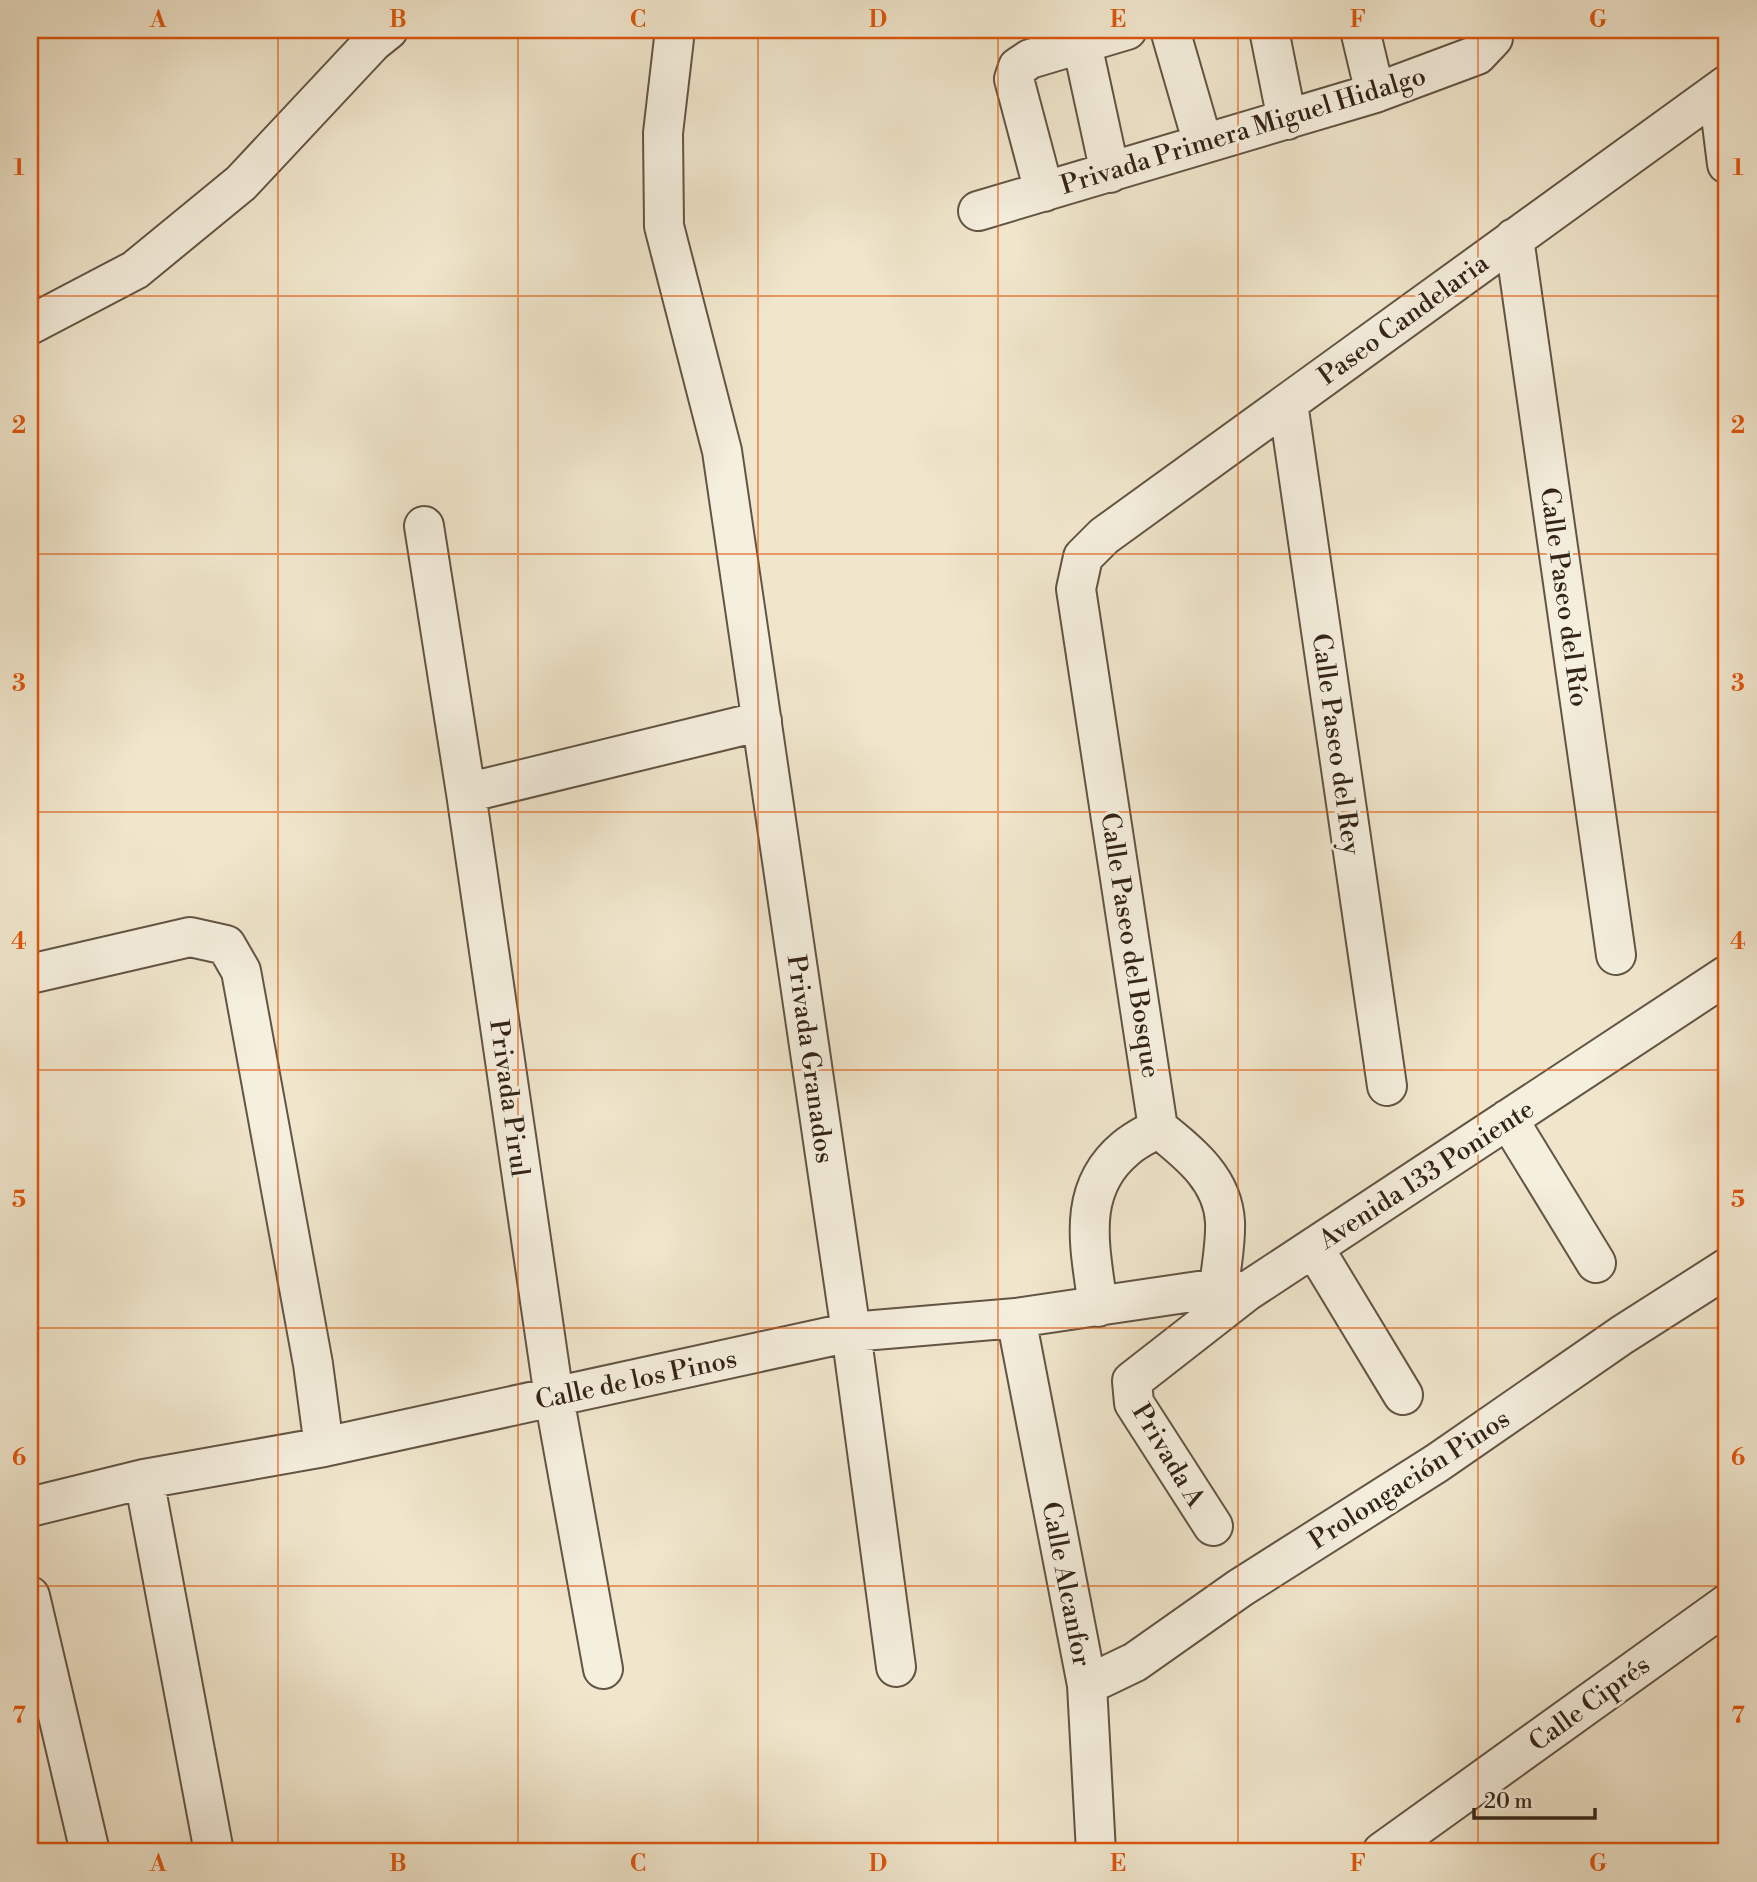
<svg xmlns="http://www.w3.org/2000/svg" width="1757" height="1882" viewBox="0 0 1757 1882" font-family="'Libre Bodoni',serif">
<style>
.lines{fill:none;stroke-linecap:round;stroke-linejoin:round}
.minor-casing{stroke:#635445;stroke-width:42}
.minor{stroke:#f5efde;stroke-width:38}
.grid{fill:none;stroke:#df560d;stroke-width:2;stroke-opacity:0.55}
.labels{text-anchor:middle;stroke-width:6;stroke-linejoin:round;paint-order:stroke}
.street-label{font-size:26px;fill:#342318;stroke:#f5efde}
.neatline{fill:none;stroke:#df560d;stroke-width:2.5}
.grid-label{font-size:23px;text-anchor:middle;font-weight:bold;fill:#df560d}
</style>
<rect width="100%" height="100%" fill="#f0e6cc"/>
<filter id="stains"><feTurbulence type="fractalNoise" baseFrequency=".00286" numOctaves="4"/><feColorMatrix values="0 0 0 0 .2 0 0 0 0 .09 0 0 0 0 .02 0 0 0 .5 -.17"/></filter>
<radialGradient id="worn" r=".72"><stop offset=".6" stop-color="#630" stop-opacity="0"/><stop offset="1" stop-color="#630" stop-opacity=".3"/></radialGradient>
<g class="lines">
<g class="minor-casing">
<path id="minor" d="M675,30L663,133L664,226L722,451L851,1332L896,1667
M1170,30L1203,144
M1269,30L1287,120
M1360,30L1375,93
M1082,44L1110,173
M1718,92L1727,164
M1044,192L1014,79L1018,67L1030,59L1127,30
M978,211L1375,93L1477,55L1493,38V30
M1514,238L1616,955
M30,325L135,270L241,183L373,42L388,30
M1288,403L1387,1086
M424,526L466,793L554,1397L603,1669
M466,793L762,721
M30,974L190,937L226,945L241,971L313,1364L324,1447
M1508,1119L1596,1263
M1158,1128L1076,589L1083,557L1104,536L1727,85
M1158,1128C1189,1153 1223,1179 1225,1222C1226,1243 1221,1267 1219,1288
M1314,1248L1403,1395
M1098,1307C1091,1250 1074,1191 1126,1148C1135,1140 1148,1134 1158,1128
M1016,1318L1087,1685L1096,1852
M144,1479L214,1852
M30,1507L144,1479L324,1447L851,1332L1016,1318L1219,1288L1246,1292
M1213,1526L1134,1403L1132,1381L1246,1292L1727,975
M30,1596L90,1852
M1087,1685L1135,1662L1240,1588L1437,1463L1622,1335L1727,1268
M1382,1852L1727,1604"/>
</g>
<use href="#minor" class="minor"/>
</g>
<path class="grid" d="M278,30V1852M518,30V1852M758,30V1852M998,30V1852M1238,30V1852M1478,30V1852M30,296H1727M30,554H1727M30,812H1727M30,1070H1727M30,1328H1727M30,1586H1727"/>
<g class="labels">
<g class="street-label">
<text transform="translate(1243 130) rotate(-17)" y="9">Privada Primera Miguel Hidalgo</text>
<text transform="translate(1403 319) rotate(-36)" y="9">Paseo Candelaria</text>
<text transform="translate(1565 597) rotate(82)" y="9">Calle Paseo del Río</text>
<text transform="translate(1337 744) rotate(82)" y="9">Calle Paseo del Rey</text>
<text transform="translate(1131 945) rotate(81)" y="9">Calle Paseo del Bosque</text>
<text transform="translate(811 1059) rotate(82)" y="9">Privada Granados</text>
<text transform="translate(510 1098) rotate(82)" y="9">Privada Pirul</text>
<text transform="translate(1426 1174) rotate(-33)" y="9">Avenida 133 Poniente</text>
<text transform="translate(636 1379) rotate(-12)" y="9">Calle de los Pinos</text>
<text transform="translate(1169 1455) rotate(59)" y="9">Privada A</text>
<text transform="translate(1409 1479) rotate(-33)" y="9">Prolongación Pinos</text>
<text transform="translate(1067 1584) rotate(79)" y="9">Calle Alcanfor</text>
<text transform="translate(1589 1703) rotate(-36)" y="9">Calle Ciprés</text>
</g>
</g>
<rect width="1757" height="1882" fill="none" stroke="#f0e6cc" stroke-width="77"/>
<path d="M1474 1808v10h121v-10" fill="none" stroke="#342318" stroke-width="3.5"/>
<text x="1484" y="1808" font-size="21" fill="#342318" stroke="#f5efde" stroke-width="5" paint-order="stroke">20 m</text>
<rect x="38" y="38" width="1680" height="1805" class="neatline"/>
<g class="grid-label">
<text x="158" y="27">A</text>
<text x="398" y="27">B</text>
<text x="638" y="27">C</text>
<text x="878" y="27">D</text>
<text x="1118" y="27">E</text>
<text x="1358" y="27">F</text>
<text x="1598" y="27">G</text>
<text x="19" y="175">1</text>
<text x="1738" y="175">1</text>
<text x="19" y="433">2</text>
<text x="1738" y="433">2</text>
<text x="19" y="691">3</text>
<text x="1738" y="691">3</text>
<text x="19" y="949">4</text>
<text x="1738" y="949">4</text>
<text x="19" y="1207">5</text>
<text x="1738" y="1207">5</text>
<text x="19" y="1465">6</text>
<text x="1738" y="1465">6</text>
<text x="19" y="1723">7</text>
<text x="1738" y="1723">7</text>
<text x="158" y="1871">A</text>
<text x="398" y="1871">B</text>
<text x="638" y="1871">C</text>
<text x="878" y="1871">D</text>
<text x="1118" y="1871">E</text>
<text x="1358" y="1871">F</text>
<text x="1598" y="1871">G</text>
</g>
<rect width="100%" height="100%" filter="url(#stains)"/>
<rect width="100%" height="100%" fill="url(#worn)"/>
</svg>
